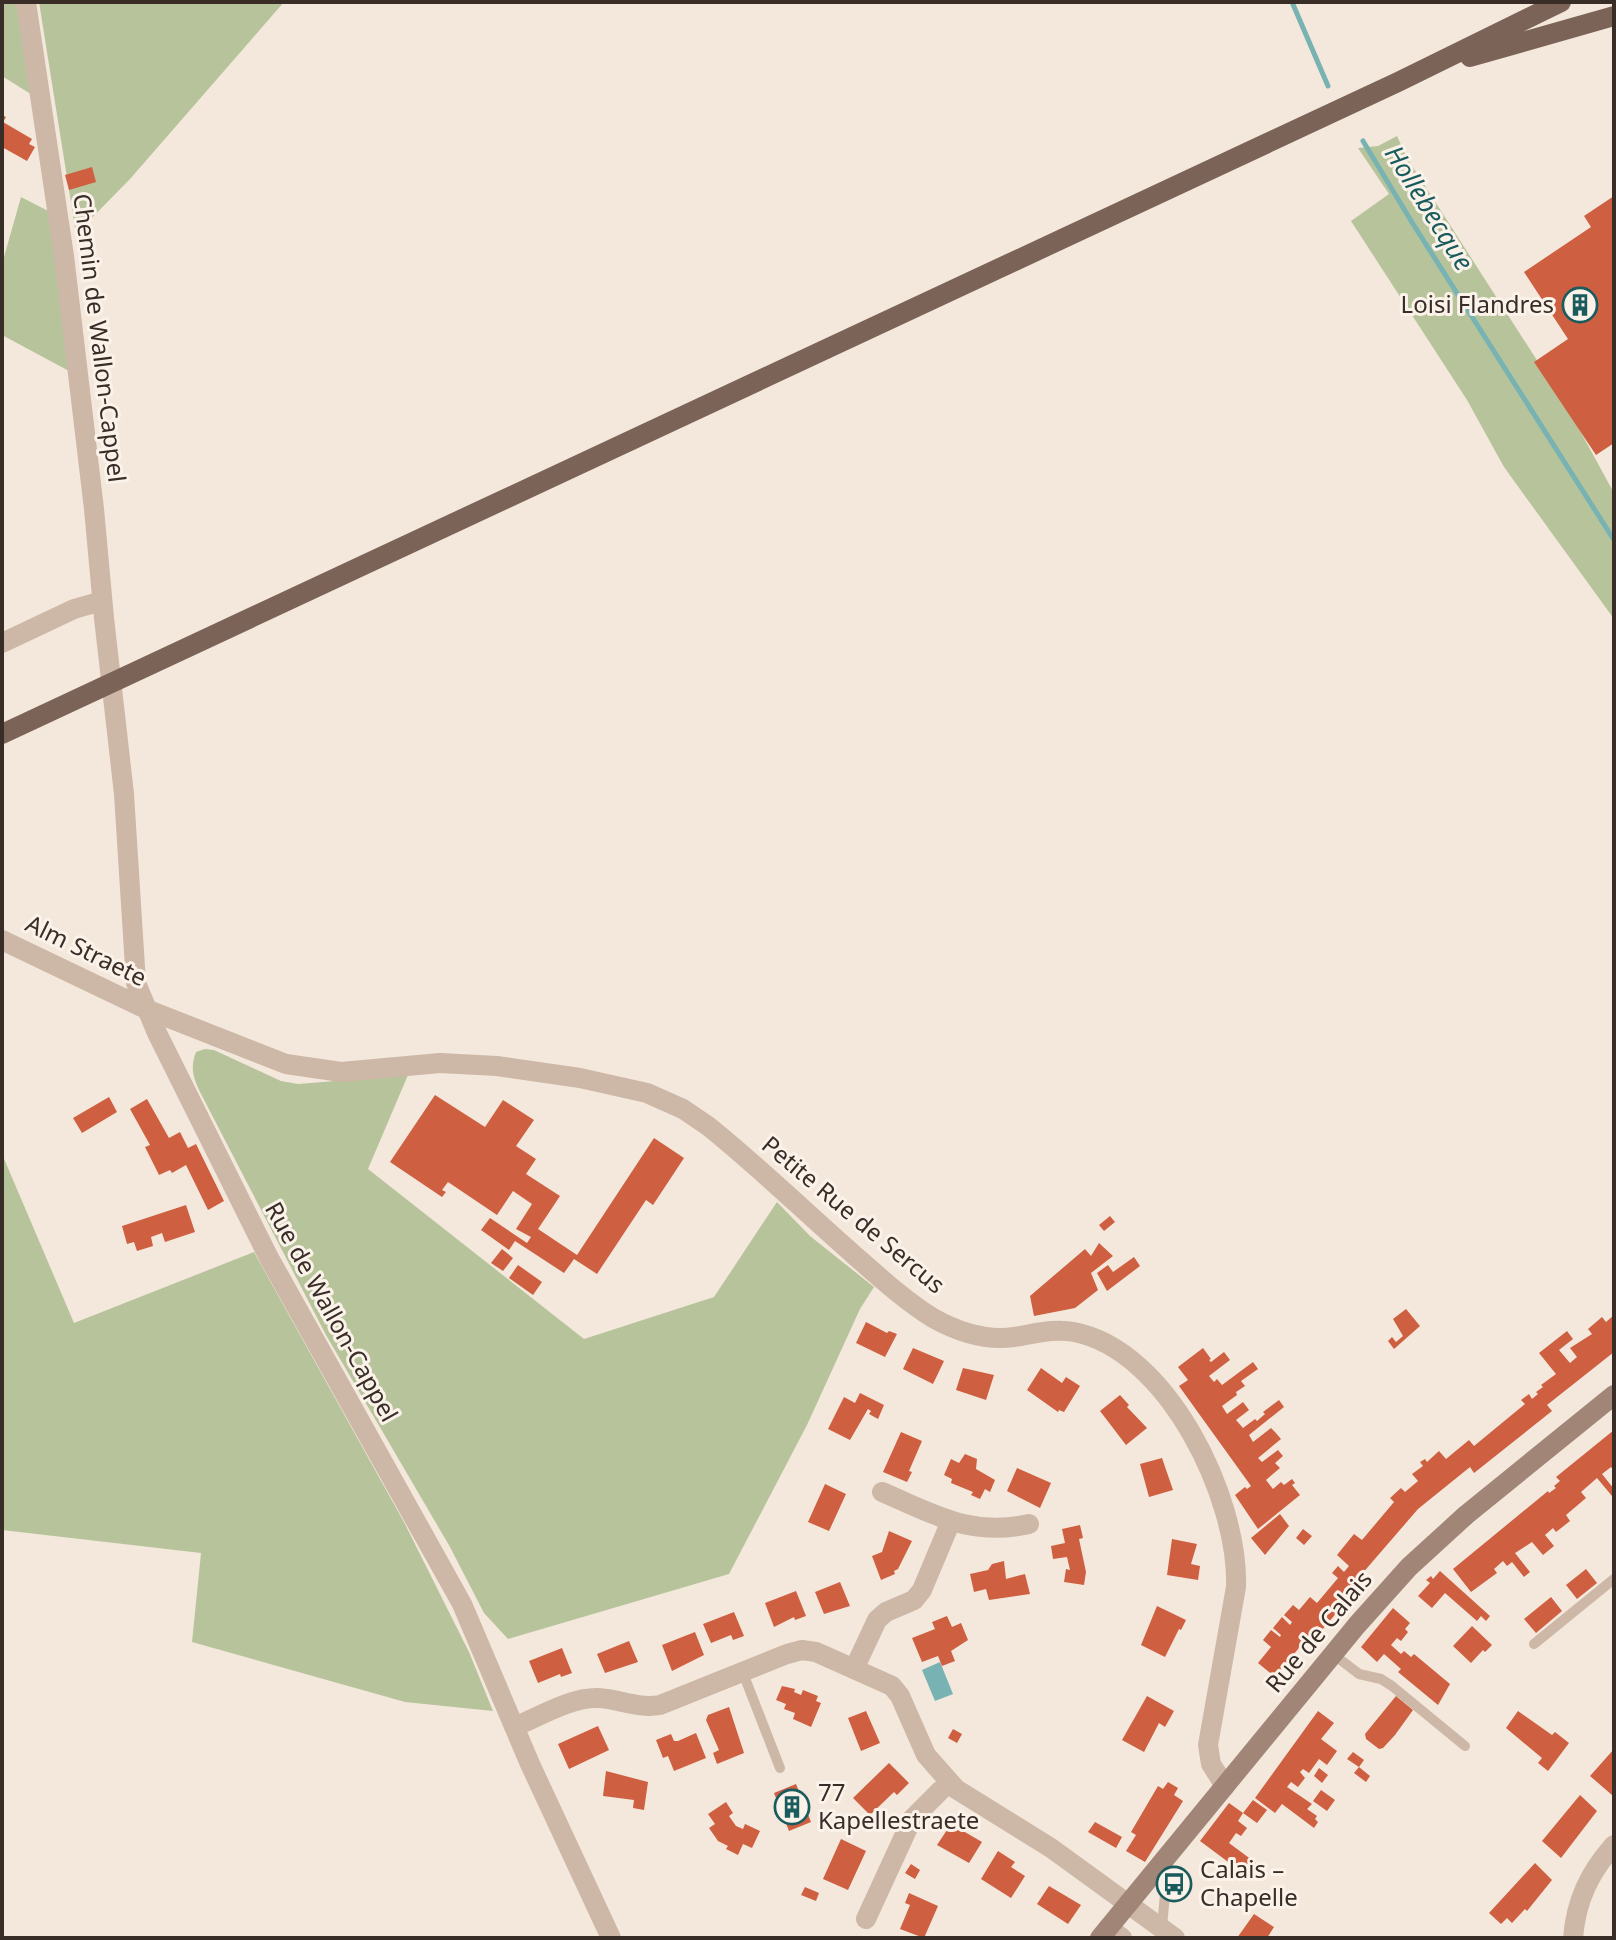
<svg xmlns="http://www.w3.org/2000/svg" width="1616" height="1940" viewBox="0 0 1616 1940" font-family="'Noto Sans',sans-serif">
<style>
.green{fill:#b7c49b}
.water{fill:#79b2b3}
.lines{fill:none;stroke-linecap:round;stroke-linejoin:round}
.stream{stroke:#79b2b3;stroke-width:5}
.building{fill:#ce5f40}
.lane{stroke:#cdb8a7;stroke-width:10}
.street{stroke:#cdb8a7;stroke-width:20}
.secondary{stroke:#a18678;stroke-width:20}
.primary{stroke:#7c6358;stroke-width:20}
.labels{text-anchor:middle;stroke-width:6;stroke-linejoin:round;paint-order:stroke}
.poi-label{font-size:24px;fill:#392d28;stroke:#fbf2e9;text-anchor:start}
.street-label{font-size:24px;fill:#392d28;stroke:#fbf2e9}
.water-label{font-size:26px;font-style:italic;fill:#1a5b5e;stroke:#fbf2e9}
</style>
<rect width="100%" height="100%" fill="#f4e8dc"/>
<path class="green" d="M2,2H21L37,98L2,76Z
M39,2H284L130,179L76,234Z
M1397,136L1407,158L1567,407L1614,493V619L1504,467L1467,400L1351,221L1389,194L1358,148L1378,146Z
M21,197L54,214L69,371L2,335V264Z
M205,1049L214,1050L281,1081L298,1084L408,1075L368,1169L584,1339L714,1297L777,1202L810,1236L874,1287L860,1309L807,1425L729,1574L508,1639L484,1613L450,1547L326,1335L200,1092C193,1077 190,1068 196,1052Z
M2,1154L74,1323L254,1252L405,1524L469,1652L493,1711L405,1702L192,1642L201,1553L2,1530Z"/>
<path class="water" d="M940,1662L953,1694L935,1701L922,1670Z"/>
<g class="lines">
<path class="stream" d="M1292,2L1328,86
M1363,141L1413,224L1614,540"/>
</g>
<path class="building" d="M2,115L6,117L3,122L32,139L29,144L35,147L27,161L2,147Z
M92,167L96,182L69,190L65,175Z
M1614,196V443L1596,455L1534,362L1568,339L1524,272L1591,227L1584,216Z
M435,1095L485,1127L503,1100L534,1120L516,1146L536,1159L526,1174L560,1196L538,1229L577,1255L654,1138L684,1158L653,1205L646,1200L597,1274L574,1259L564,1273L515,1241L509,1250L481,1230L490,1218L527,1243L531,1237L516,1229L532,1204L513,1191L497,1215L448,1182L442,1190L446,1192L442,1197L390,1162Z
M109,1097L117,1112L82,1133L73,1118Z
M147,1099L169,1138L180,1132L188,1148L196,1144L224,1201L208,1210L186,1165L172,1173L170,1170L159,1175L145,1147L150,1145L130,1109Z
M186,1205L195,1232L165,1242L162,1233L151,1237L153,1246L137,1251L134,1242L127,1244L122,1226Z
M1110,1216L1115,1222L1104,1231L1099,1225Z
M1099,1243L1113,1256L1091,1273L1098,1290L1075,1308L1034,1316L1030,1296L1085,1249L1091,1256Z
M502,1249L513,1258L503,1271L491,1263Z
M1134,1257L1140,1266L1107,1291L1097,1273L1108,1265L1113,1272Z
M518,1265L542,1282L533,1295L509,1278Z
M1406,1309L1420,1326L1394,1349L1388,1341L1392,1337L1396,1342L1403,1336L1393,1319Z
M1614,1315V1352L1547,1405L1552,1411L1474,1473L1470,1467L1418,1509L1361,1575L1366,1579L1333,1617L1322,1630L1317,1626L1275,1677L1258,1663L1271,1647L1263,1640L1271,1630L1280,1637L1281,1635L1273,1628L1282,1617L1290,1625L1292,1622L1284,1615L1293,1605L1299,1610L1310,1597L1317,1603L1338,1578L1332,1573L1338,1566L1344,1572L1349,1566L1337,1555L1354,1534L1362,1540L1394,1502L1390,1498L1401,1488L1405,1492L1418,1481L1412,1474L1423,1466L1420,1462L1425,1459L1427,1462L1439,1451L1446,1459L1469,1440L1474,1446L1525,1404L1521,1400L1529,1394L1532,1399L1538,1394L1536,1392L1543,1387L1541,1385L1556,1374L1539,1353L1567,1331L1573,1339L1559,1350L1570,1363L1577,1357L1570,1348L1592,1334L1588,1329L1602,1317L1606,1322Z
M866,1322L887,1333L889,1331L897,1334L885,1357L856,1343Z
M913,1348L944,1361L933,1384L903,1369Z
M1203,1348L1211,1359L1209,1360L1211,1362L1224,1352L1230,1360L1209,1376L1214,1382L1217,1379L1222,1385L1253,1362L1258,1369L1241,1381L1245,1386L1236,1392L1237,1395L1222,1406L1227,1414L1243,1402L1249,1410L1236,1420L1243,1428L1255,1419L1257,1421L1265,1414L1263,1412L1279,1400L1284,1407L1249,1435L1253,1442L1271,1428L1275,1432L1281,1439L1258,1458L1262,1462L1278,1450L1283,1456L1275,1463L1280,1468L1266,1480L1273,1489L1281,1482L1284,1485L1292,1479L1295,1483L1292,1485L1300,1495L1258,1529L1235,1495L1245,1487L1247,1489L1251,1486L1179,1386L1188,1380L1178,1367Z
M963,1368L994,1375L986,1400L956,1390Z
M1041,1368L1062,1383L1066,1377L1080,1386L1064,1412L1059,1410L1058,1412L1027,1390Z
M860,1393L884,1405L878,1419L869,1414L871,1411L868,1409L850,1440L828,1429L844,1397L855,1403Z
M1120,1395L1129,1405L1127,1407L1147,1428L1126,1445L1100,1411Z
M1614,1430V1471L1611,1467L1602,1474L1614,1489V1495L1612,1496L1597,1478L1581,1492L1586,1498L1566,1515L1570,1521L1556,1532L1553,1528L1545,1535L1554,1546L1543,1555L1532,1542L1515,1553L1530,1572L1524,1577L1512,1562L1507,1566L1503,1561L1494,1569L1497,1573L1471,1592L1453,1569L1548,1491L1549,1493L1556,1488L1554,1486L1560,1481L1556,1477Z
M901,1432L922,1441L909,1471L912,1472L907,1482L883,1472Z
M965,1454L977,1459L976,1469L995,1480L990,1492L985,1489L980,1499L971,1495L973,1492L951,1483L952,1479L944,1475L951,1459L959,1463Z
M1162,1458L1173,1490L1149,1497L1140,1464Z
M1017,1468L1051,1483L1040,1508L1007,1491Z
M825,1484L846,1494L829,1531L808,1522Z
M1280,1514L1289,1526L1265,1555L1251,1538Z
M1080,1525L1083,1538L1079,1539L1086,1572L1084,1585L1064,1582L1066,1569L1070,1570L1067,1557L1053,1559L1051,1546L1065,1543L1062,1529Z
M1303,1529L1312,1536L1304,1545L1296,1538Z
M889,1531L912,1541L898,1569L894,1571L895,1574L881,1580L872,1556L882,1552Z
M1172,1539L1197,1544L1191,1564L1200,1566L1198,1580L1167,1575Z
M1004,1561L1006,1579L1025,1574L1030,1594L989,1600L986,1589L974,1592L970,1574L988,1570L992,1564Z
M1586,1569L1597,1583L1577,1599L1566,1585Z
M1440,1571L1490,1616L1486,1621L1481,1616L1477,1621L1445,1593L1432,1608L1418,1596L1430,1583L1426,1580L1431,1576L1433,1579Z
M840,1582L850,1606L824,1614L815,1592Z
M796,1591L806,1616L795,1620L794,1617L774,1627L765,1603Z
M1551,1597L1562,1611L1536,1633L1524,1619Z
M1157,1606L1186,1620L1181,1630L1179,1629L1165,1657L1141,1645Z
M1393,1608L1410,1623L1405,1629L1408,1632L1401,1641L1397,1638L1391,1645L1401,1654L1404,1651L1411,1657L1414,1654L1450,1684L1438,1705L1398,1672L1401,1669L1384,1654L1377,1662L1361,1647Z
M734,1612L744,1636L733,1640L731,1635L711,1643L703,1624Z
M947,1616L952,1627L961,1623L968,1640L951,1651L955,1661L942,1666L938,1656L922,1662L912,1638L935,1629L932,1622Z
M1472,1626L1492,1645L1485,1652L1483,1650L1471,1663L1453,1646Z
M695,1632L704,1655L672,1671L662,1645Z
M629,1641L638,1662L605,1673L597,1654Z
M562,1648L572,1673L561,1677L560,1674L538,1683L529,1661Z
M782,1686L795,1689L794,1692L801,1695L803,1690L818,1696L816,1701L821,1703L811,1727L793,1719L795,1713L784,1709L786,1704L776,1700Z
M1147,1696L1174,1711L1165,1727L1159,1723L1144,1752L1122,1740Z
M1396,1696L1413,1710L1395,1735L1383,1748L1379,1749L1366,1739L1365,1734Z
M729,1707L744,1753L717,1764L713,1753L719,1750L706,1720L708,1715Z
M866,1711L880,1743L861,1751L848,1718Z
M1318,1711L1334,1723L1321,1739L1337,1751L1327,1765L1319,1759L1309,1773L1303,1769L1300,1772L1305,1778L1298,1787L1291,1782L1287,1787L1312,1804L1307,1809L1317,1816L1315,1819L1318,1822L1314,1828L1282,1804L1275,1813L1255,1798Z
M1518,1711L1552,1735L1555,1732L1569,1743L1548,1771L1538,1763L1542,1758L1506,1728Z
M598,1726L609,1750L569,1769L558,1744Z
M953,1729L962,1734L957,1743L948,1738Z
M696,1733L706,1758L674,1771L668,1756L663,1758L656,1740L671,1734L674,1741H678Z
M1614,1749V1792L1612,1795L1590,1776Z
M1353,1752L1364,1760L1359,1767L1347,1759Z
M889,1763L909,1783L897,1795L894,1792L870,1815L853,1798Z
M1359,1767L1370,1776L1366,1782L1354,1773Z
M1319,1768L1328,1775L1322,1783L1314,1776Z
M606,1771L648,1782L644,1810L633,1808L634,1800L603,1796Z
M1168,1782L1178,1788L1174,1795L1183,1801L1145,1862L1126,1851L1136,1835L1131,1832L1158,1786L1163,1789Z
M796,1784L811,1822L789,1831L774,1793Z
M1321,1790L1335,1800L1327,1811L1313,1801Z
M1580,1795L1597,1811L1561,1858L1542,1841Z
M1253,1800L1267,1810L1257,1823L1243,1813Z
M726,1802L733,1813L729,1816L736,1826L743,1829L745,1824L760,1831L752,1848L743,1844L738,1855L726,1849L728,1846L718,1841L709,1828L715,1824L708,1814Z
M1229,1803L1243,1813L1238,1821L1247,1828L1241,1836L1236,1833L1229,1843L1256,1863L1247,1876L1200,1841Z
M1095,1822L1122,1837L1116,1848L1088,1832Z
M951,1824L982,1842L969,1863L937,1845Z
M841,1839L866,1851L848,1890L823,1879Z
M998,1851L1015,1862L1011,1867L1025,1876L1011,1898L981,1879Z
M1535,1863L1552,1880L1527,1911L1525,1909L1512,1923L1507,1918L1501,1924L1489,1913Z
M911,1864L920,1870L915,1879L905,1873Z
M1049,1886L1081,1905L1068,1924L1037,1904Z
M805,1887L819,1893L816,1901L801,1895Z
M909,1893L938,1906L924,1938L900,1929L910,1905L905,1903Z
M1254,1914L1274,1927L1267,1938H1237Z"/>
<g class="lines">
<path class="lane" d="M1534,1644L1614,1579
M1333,1654L1359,1674L1381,1679L1392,1686L1465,1746
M743,1673L780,1768
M1162,1926L1168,1863"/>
<path class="street" d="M26,2L64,256L94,509L104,618L124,794L136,983L157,1033L268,1256L462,1604L530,1764L611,1938
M2,643L74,609L102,601
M2,940L146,1009L286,1064L341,1072L440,1063L497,1066L580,1078L647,1093L683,1109L708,1126C758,1166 804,1211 853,1254C878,1276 904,1300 933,1318C958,1332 986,1341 1014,1337C1034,1334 1054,1328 1074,1332C1168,1350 1239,1499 1236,1587L1208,1745L1211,1764L1225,1786
M882,1492C934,1514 970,1537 1029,1524
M855,1667L877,1620L886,1612L914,1600L922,1590L951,1521
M514,1727C539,1717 571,1697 598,1698C620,1699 637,1709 660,1705L787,1654L802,1650L816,1652L892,1686L900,1696L926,1755L956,1789L1051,1848L1175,1938
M866,1919L912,1819L949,1782
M1108,1928L1122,1938
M1573,1938C1576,1901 1589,1873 1614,1845"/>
<path class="secondary" d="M1100,1938L1357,1625L1409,1567L1466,1515L1614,1395"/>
<path class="primary" d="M1470,57L1614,16
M2,734L1398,82L1561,2"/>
</g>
<defs>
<g id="building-ring" transform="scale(1.8)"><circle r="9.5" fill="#fbf2e9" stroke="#1a5b5e" stroke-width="1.5"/><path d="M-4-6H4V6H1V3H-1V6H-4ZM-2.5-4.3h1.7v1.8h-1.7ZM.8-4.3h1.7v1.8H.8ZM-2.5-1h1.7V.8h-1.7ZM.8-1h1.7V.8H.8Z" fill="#1a5b5e"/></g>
<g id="bus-ring" transform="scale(1.8)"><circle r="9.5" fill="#fbf2e9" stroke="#1a5b5e" stroke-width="1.5"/><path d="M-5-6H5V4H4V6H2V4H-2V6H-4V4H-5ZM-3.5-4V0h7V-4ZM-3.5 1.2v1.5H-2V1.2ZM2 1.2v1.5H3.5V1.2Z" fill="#1a5b5e"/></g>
</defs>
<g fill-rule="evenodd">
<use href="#building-ring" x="1580" y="305"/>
<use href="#building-ring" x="792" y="1807"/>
<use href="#bus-ring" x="1174" y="1884"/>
</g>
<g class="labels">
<g class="poi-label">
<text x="1554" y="313" text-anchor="end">Loisi Flandres</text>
<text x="818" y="1801">77<tspan x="818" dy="28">Kapellestraete</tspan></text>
<text x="1200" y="1878">Calais –<tspan x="1200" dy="28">Chapelle</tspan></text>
</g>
<g class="street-label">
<text transform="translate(99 338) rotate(83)" y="8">Chemin de Wallon-Cappel</text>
<text transform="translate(86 951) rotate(26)" y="8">Alm Straete</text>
<text transform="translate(853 1215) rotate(40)" y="8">Petite Rue de Sercus</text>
<text transform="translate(331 1312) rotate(61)" y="8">Rue de Wallon-Cappel</text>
<text transform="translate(1319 1632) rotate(-50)" y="8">Rue de Calais</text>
</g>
<g class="water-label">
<text transform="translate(1429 208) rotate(58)" y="9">Hollebecque</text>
</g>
</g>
<rect width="1616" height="1940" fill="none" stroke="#392d28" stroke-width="8"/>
</svg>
